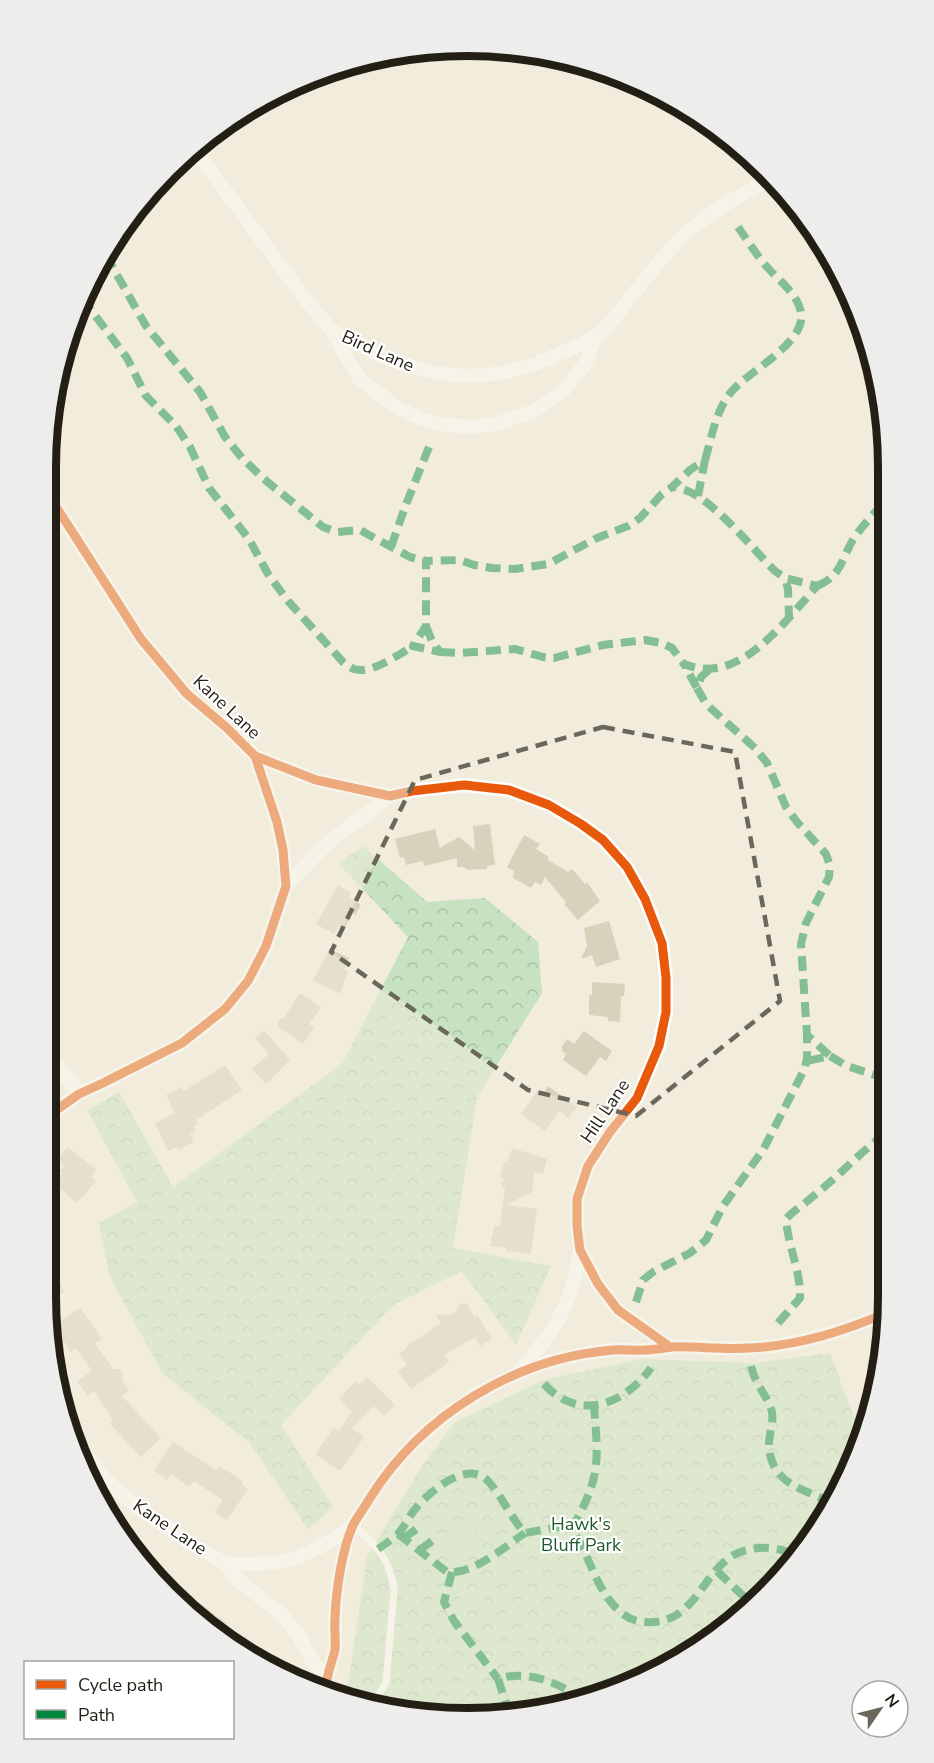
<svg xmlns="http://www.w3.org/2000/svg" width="934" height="1763" viewBox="0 0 934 1763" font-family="'Nunito Sans',sans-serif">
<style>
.forest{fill:url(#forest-crowns)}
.garden{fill:#c7e2c1}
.building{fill:#d8d1bc}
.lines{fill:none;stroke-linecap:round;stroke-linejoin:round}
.service{stroke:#fdfcfa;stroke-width:7}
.minor{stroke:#fdfcfa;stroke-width:14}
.quiet{stroke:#00873e;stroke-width:8;stroke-dasharray:15 8;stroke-linecap:butt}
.cycleway-casing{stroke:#fff;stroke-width:13}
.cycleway{stroke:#e8590c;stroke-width:9}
.marked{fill:none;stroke:#6b675a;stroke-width:4.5;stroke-dasharray:12 8;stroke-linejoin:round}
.labels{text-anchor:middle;stroke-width:4.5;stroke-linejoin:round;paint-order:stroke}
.street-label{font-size:18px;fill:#231f14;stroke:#fff}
.park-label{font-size:18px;fill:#1d5b2c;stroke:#fff}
.rim{fill:none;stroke:#231f14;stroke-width:8}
</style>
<defs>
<pattern id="forest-crowns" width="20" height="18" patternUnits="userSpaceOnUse" patternTransform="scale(1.5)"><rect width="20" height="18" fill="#c7e2c1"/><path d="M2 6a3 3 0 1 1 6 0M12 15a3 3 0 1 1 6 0" fill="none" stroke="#abc1a5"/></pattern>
</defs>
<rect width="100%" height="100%" fill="#f1ecdb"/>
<path class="forest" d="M363,846L427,902L485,898L538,942L542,993L477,1097L453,1248L551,1266L516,1345L462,1271L393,1305L281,1425L333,1507L308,1529L249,1442L163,1374L110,1277L99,1223L137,1202L87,1110L119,1092L173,1187L342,1064L408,937L339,864Z
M830,1353L862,1438L845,1483L765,1595L653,1675L522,1714L439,1717L358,1704L346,1698L367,1557L422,1466L454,1423L543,1380L642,1359L755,1363Z"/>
<path class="garden" d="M467,1519L480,1538L448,1561L434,1542Z"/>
<path class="building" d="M490,824L495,865L487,866V869L467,870L464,867H457V858L424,866L423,861L406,865L404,857L400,858L395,839L435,829L440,848L459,837L475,850L473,826Z
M524,835L540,844L536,849L549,857L548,860L568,872L572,869L585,884L587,882L600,901L578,920L564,904L566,902L545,877L541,885L535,882L531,888L513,878L514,871L507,867Z
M338,885L351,893L349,897L361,905L355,915L353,913L344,929L339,926L334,934L316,924Z
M609,921L620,959L596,967L592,955L581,959L587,946L584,928Z
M330,949L349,958L344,969L348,971L340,994L313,980Z
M592,982L625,984L624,996H621L620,1022L608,1021V1017L589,1015V995H592Z
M300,993L321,1007L309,1024L314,1028L303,1044L277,1026L279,1019L284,1018Z
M264,1030L290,1060L266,1084L252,1069L269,1054L255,1038Z
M584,1031L612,1051L606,1061L600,1057L586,1076L563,1060L566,1054L562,1051V1046L567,1039L574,1044Z
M225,1065L242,1090L196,1120L198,1124L193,1126L196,1131L190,1134L194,1142L178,1150L176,1147L168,1151L155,1123L175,1113L166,1095L182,1087L184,1091Z
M548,1086L577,1107L568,1118L559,1111L545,1131L521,1114L538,1090L543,1094Z
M68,1147L96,1170L91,1177L96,1181L77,1203L54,1183L63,1173L60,1171L64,1165L57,1160Z
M512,1148L547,1159L543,1174L535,1172L532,1192L506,1205L537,1209L531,1254L506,1251V1248L490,1246L495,1225L500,1226L505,1188L501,1186L504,1179L500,1177L504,1163H507Z
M45,1200L61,1205L54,1228L57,1229L48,1260H45Z
M58,1278L64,1292L46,1300L45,1283Z
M461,1303L467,1304L475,1317L478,1316L492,1339L480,1346L475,1337L444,1355L449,1362L411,1389L398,1372L407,1364L399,1354L407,1348V1345L411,1342H414L441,1323L436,1315L454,1314Z
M80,1308L102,1339L95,1343L113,1369H120L123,1375L121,1379L129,1391L122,1396L161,1438L141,1457L110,1424L113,1420L94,1391L88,1396L77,1381L92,1371L76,1348L71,1352L64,1341L54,1348L50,1329Z
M367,1377L395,1405L384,1416L374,1406L352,1428L364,1437L340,1471L315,1454L334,1428L339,1431L352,1412L339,1398L356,1381L359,1384Z
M173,1442L216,1470L219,1466L229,1472L242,1481V1485L248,1489L227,1520L215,1512L223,1500L194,1481L189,1487L171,1474L167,1480L154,1470Z
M187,1595L227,1623L219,1634L183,1600Z"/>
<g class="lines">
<path class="service" d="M353,1525C376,1546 391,1559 394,1591L386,1683L371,1706"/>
<path class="minor" d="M193,147L303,296L331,330L360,380L398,408L422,419L445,425L473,427L496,424L536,410L564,390L585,364L597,335
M332,331C411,374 474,395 561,353C572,348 587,343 597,335C612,324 622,308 633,294C649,275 666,252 684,235C709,212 742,194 772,178
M255,756L316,780L390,796L412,791L464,785L509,790L549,805L581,824L603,840L627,867L645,899L662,943L666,978V1012L659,1046L637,1098L610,1132L588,1166L577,1199V1226L580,1250L598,1284L618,1310L670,1347
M286,886C300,872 314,856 329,842C348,825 371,813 390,796
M45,1046L79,1094
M45,1118L79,1094L103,1083L182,1043L225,1009L248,981L266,946L286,886L283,850L277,822L255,756L227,728L187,694L141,639L46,491
M519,1371C536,1352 552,1333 563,1310C573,1291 576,1270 580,1250
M69,1435L108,1482L140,1509L184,1539L226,1564L237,1579L282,1615L298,1634L311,1659L326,1678
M226,1564C285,1566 306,1560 353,1525
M326,1689C326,1675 332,1663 335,1650C336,1639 334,1628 335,1618C336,1590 342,1550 353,1525C358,1516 365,1507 370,1498C422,1415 515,1358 613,1350C623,1349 634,1351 645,1350C654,1350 663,1348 672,1347C697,1346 723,1350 749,1348C798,1346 843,1332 888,1312"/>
<path class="quiet" d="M103,257L112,266L146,326L200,392L225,437L242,458L264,479L323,527L337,532L360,530L410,557L426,561
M82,298L127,358L146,396L176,426L190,447L209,488L249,539L268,574L288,601L343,662C348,666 353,670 360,670C375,671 400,654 413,646
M867,344C868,368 875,394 885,415
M705,460C712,437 715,412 731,392C747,372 807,343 801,312C797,293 780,282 768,268C757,256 748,241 738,227
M698,496L705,460L690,470L672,487C705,487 752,549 775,571L785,578
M391,547L405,507L429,447
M817,586C842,576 841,559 854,538C863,525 875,512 886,501
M426,626L432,641L440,652L413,646L426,626V561L460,560L474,565L492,568L515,569L548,564L597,538L628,526L640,518L662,494L672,487
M440,652L460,653L515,649L543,657L554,658L603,645L645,640L661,643L672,648L684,664
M709,670L701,677L697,688L684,664C739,687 785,621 817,586L785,578L788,589L789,617
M697,688L706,704L755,748L767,763L786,807L797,822L826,854L830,866L829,877L806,923L801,944L807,1035
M830,1056L847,1066L887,1079
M636,1302L643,1280L653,1272L690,1253L706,1240L723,1206L763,1150L804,1070L807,1059V1035L830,1056L807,1061
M778,1323L800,1298C801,1271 788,1247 786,1219C794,1210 802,1206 811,1198C838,1177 860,1152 888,1132
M751,1366C755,1385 768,1396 772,1412C774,1423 768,1436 769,1448C773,1486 804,1488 831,1503
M544,1384C578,1422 624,1405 651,1368
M594,1404C595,1426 599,1450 595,1472C592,1492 581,1511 572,1529C589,1554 595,1587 617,1609C629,1620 638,1623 654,1622C695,1619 702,1575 732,1556C750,1545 776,1546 794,1554
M398,1534L447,1572C473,1575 504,1547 525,1533
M404,1538L422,1525
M378,1549C384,1545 391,1540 397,1535C404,1528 409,1516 416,1508C429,1492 466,1460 487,1480C501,1494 510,1517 525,1533L565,1526L572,1529
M420,1550L433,1540
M717,1571L741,1594L753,1603
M452,1572L444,1602L454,1621L498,1679
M506,1715L507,1706L498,1679C525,1670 556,1681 578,1697"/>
<g class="cycleway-casing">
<path id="cycleway" d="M255,756L316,780L390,796L412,791L464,785L509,790L549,805L581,824L603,840L627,867L645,899L662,943L666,978V1012L659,1046L637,1098L610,1132L588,1166L577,1199V1226L580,1250L598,1284L618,1310L670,1347
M45,1118L79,1094L103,1083L182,1043L225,1009L248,981L266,946L286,886L283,850L277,822L255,756L227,728L187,694L141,639L46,491
M326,1689C326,1675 332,1663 335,1650C336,1639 334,1628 335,1618C336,1590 342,1550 353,1525C358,1516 365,1507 370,1498C422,1415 515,1358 613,1350C623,1349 634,1351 645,1350C654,1350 663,1348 672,1347C697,1346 723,1350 749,1348C798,1346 843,1332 888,1312"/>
</g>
<use href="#cycleway" class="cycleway"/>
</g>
<path d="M0 0H934V1763H0ZM603,727L735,752L780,1001L636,1116L528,1090L331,952L415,780Z" fill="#f1ecdb" fill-opacity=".55" fill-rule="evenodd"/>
<path class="marked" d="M603,727L735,752L780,1001L636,1116L528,1090L331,952L415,780Z"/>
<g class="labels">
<g class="street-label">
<text transform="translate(378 351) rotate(24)" y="6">Bird Lane</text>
<text transform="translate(227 707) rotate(43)" y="6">Kane Lane</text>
<text transform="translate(605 1111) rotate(-56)" y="6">Hill Lane</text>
<text transform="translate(170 1527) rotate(34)" y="6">Kane Lane</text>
</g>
<g class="park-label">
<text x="581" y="1530">Hawk's<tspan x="581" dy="21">Bluff Park</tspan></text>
</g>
</g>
<path d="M0 0H934V1763H0ZM467 56H467A411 411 0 0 1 878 467V1297A411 411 0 0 1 467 1708H467A411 411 0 0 1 56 1297V467A411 411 0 0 1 467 56Z" fill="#ededec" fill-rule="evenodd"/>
<path class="rim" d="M467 56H467A411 411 0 0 1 878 467V1297A411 411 0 0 1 467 1708H467A411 411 0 0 1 56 1297V467A411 411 0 0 1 467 56Z"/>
<rect x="24" y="1661" width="210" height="78" fill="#ffffff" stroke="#a7a5a1" stroke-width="1.5"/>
<rect x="36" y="1680" width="30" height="9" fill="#e8590c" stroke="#a7a5a1" stroke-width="1.5"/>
<text x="78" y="1691" font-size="18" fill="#231f14">Cycle path</text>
<rect x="36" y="1710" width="30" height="9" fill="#00873e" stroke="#a7a5a1" stroke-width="1.5"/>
<text x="78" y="1721" font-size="18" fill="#231f14">Path</text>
<g transform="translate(880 1709) rotate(55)"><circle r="28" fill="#ffffff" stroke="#a7a5a1" stroke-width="1.5"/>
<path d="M0-4.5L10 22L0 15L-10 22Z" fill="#6b675a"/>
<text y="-9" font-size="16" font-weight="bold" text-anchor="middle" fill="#231f14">N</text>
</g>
</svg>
